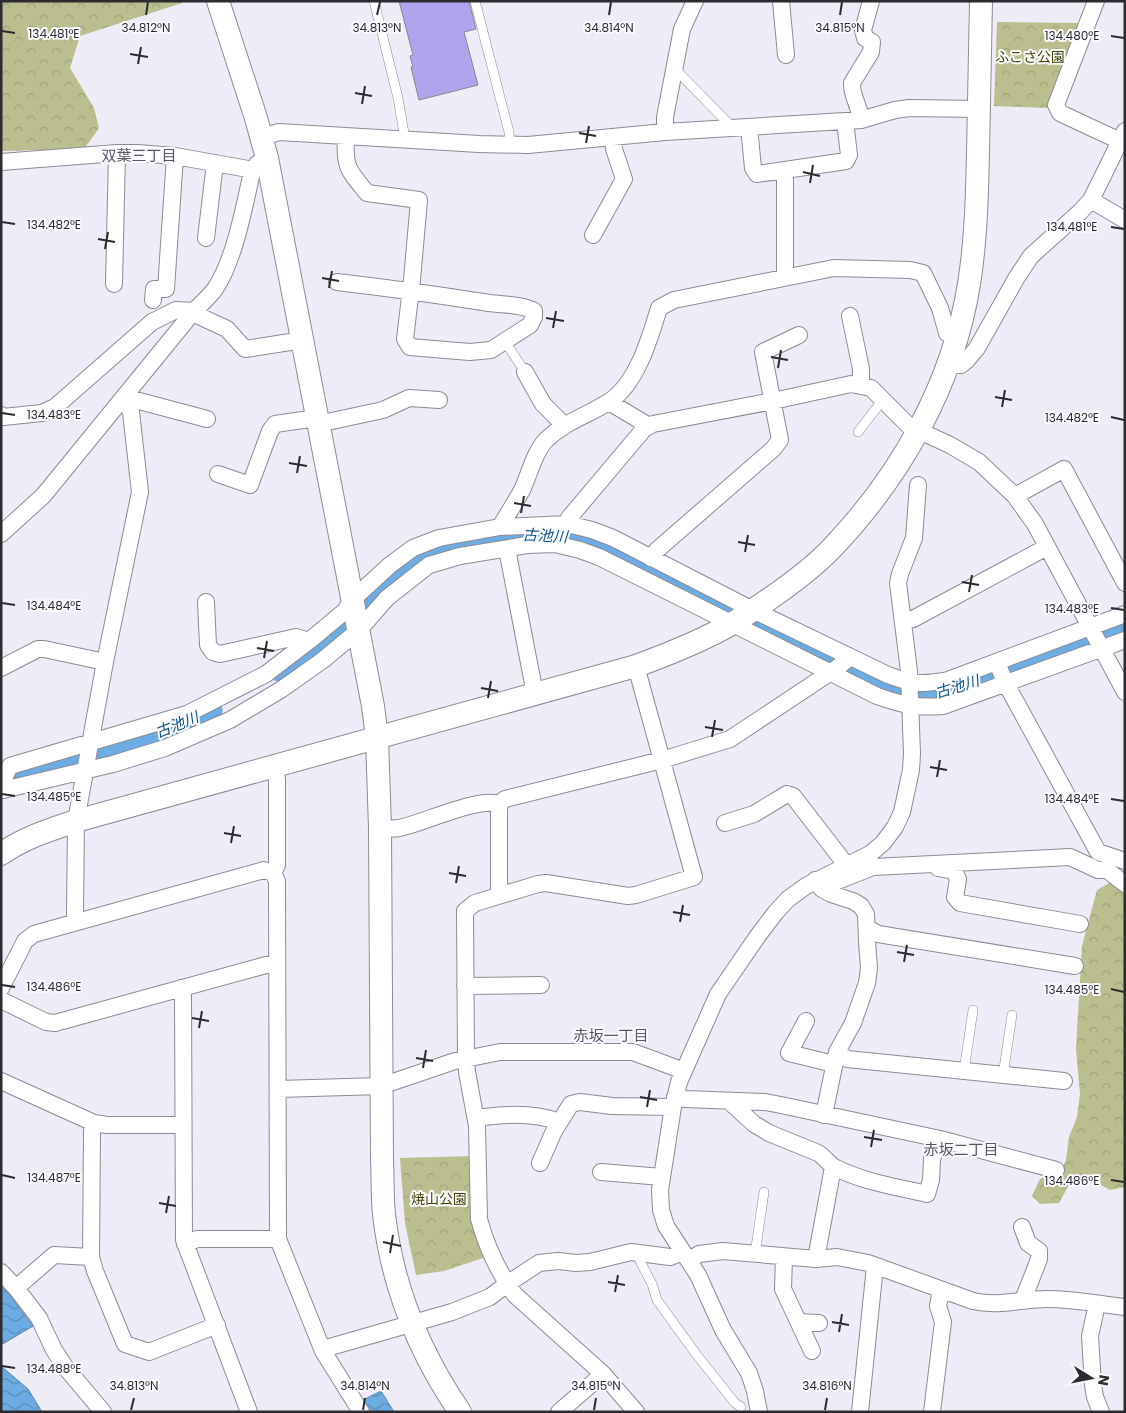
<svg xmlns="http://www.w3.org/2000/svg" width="1126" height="1413" viewBox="0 0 1126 1413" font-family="Poppins,'Noto Sans JP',sans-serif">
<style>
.forest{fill:url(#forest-crowns)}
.water{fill:url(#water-waves);stroke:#5a86ad}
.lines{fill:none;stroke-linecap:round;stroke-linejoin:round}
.river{stroke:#6dace2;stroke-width:25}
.building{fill:#b1a4ec;stroke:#878690}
.lane-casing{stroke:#8c8b95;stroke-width:10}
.street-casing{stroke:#8c8b95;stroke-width:18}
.secondary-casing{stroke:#8c8b95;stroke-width:24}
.lane{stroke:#fff;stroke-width:9}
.street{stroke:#fff;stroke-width:16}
.secondary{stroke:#fff;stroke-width:22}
.ticks{fill:none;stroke:#2c2c30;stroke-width:2}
.labels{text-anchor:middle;stroke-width:4;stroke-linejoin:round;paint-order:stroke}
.park-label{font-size:14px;fill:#434404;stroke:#fafafe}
.neighbourhood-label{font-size:15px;fill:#585660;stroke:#fafafe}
.water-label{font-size:15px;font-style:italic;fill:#0c5587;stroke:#fafafe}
.ticks-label{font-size:12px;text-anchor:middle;fill:#2c2c30;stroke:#fafafe;stroke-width:4;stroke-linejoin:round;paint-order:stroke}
</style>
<defs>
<pattern id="forest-crowns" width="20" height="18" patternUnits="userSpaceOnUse" patternTransform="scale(1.25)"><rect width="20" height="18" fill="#bbbe8e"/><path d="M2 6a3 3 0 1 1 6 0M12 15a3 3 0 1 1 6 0" fill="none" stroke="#a1a37b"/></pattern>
<pattern id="water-waves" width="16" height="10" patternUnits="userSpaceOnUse" patternTransform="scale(1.25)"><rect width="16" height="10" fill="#6dace2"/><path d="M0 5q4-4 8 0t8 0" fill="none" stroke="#5a8cb8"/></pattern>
</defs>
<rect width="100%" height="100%" fill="#edecf7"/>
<path class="forest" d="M1,1H182V3L80,36L70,68L94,108L99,128L84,149L1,151Z
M997,22L1078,23V31L1047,108L994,106Z
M1111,882L1125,894V1187L1110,1190L1097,1183H1070L1059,1203L1040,1204L1032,1196L1040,1179L1062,1169L1066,1160L1069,1137L1077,1117L1080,1094L1076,1049L1082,946L1097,890Z
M473,1156L489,1256L444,1271L416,1275L405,1223L400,1158Z"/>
<path class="water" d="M1,1284L33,1326L1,1345Z
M1,1366L28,1389L42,1412H1Z
M381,1391L394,1412H371L363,1400Z"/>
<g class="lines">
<path class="river" d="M371,602L400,572L451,545L511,534H558L589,541L724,608
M765,628L889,690L906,695L936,696L1125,628
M280,669L337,633
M1,781L39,772L85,756L130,743L165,731L210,711"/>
</g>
<path class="building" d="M399,1H469L476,29L464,32L478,85L419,100L411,67H413L410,56L413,55Z"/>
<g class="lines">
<g class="lane-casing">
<path id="lane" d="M374,1L398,98L405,139
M475,1L509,132L510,145
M675,69L733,128
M508,346L525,372
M858,432L882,401
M964,1071L973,1010
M1003,1075L1012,1015
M641,1252L640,1261L652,1284L657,1300L696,1354L735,1403L741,1407
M755,1254L764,1192"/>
</g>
<g class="street-casing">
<path id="street" d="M781,1L786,55
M1096,1L1056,105L1060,113L1120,141
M861,120C860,107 851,95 852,83L871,52L872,42L865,38L863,30L871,1
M749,127L753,168L757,174L785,170V277
M665,132V117L682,29L695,1
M262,137L279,132L479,144L528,145L665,132L861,120L895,110L909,108L979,109
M1,162L117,153H137L175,156L248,169L252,172
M785,170L846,161L849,155L845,121
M1091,200L1125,220
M593,235L624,179L614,149L613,137
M206,238L215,163
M337,282C388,288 439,295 489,303C504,305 522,304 534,311V317L530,325L491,350L470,352L410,347L405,339L412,280L419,200L367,193C348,170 344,167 346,136
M114,284L117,153
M153,300L154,289H166L175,156
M850,316L861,369V385
M948,365H961L967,360L977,348L1017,277L1031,256L1080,212L1091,200L1125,131
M525,372L543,404L559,420L563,427
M124,397L207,419
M609,402L649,426
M1,415L3,417L42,413L55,407L152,322L176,310L194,311L199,316L227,329L245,349L303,340
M318,424L383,410L409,398L439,400
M218,474L250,485L270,431L275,424L317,418
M1015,496L1064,469L1125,583
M567,524L569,518L644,429L653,424L773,401L851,384L871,388L909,426L950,445L979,462L1015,496L1035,524L1125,692
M500,527C507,515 515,503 522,490C530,473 534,452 547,439C566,421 589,415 610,401C637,383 650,338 659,308L674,300L834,268L910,270L923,273L940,308L947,333L957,337
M1,534L43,496L194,311C201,304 209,297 215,289C235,259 244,207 252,172L257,164L267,158
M507,549L535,694
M651,558L657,550L773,449L780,440L763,352L799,335
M206,602L208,645L213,652L220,654L296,637L309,641
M903,620L913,619L1047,547
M997,662L1004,680L1098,852L1125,861
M1,668L38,649H44L105,662
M275,767L277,779V865L273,873L277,881L278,1239L323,1351L361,1412
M1,790L6,774L10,766L187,714L266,674L309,641L345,611L353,599L390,565L413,548L439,538L500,527L567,524L592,530L613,538L753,610L888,675C912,684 922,685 948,680L1125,614
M3,790L113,764L165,748L230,720L282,689L323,660L359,630L387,598L429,565L460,556L527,545L555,544L580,550L599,557L877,696C903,705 915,708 943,706L1125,640
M725,823L754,814L787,794L793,796L847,866
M380,828C386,828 393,829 399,828C424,823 477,797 499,804
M938,868L954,871L958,879L955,897L960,903L1080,924
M815,880L822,889L835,882L873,867L1070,857L1098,870H1107L1125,884
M822,889L831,894L853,901L861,906L866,914L867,942L869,968L867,983L853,1023L837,1052L824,1115
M501,895L499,888V804L505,799L662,760L730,739L834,670L847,660L849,656
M76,922L75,913L76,821L105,662L140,492L131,412L124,397
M868,928L878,934L1075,966
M465,986L541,985
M1,988L25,941L34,934L264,870L273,873
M181,988L183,996L184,1240L249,1412
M1,1000L46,1022L55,1023L266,965L276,964
M806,1021L789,1053L834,1064
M837,1052L847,1059L1064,1081
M1,1081L94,1123L107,1125H182
M278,1089L381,1086L455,1061L500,1052H633L684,1071
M675,1097L685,1099L765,1102L781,1105L940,1139L1056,1170
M729,1101L754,1124L769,1133L818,1153C825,1157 829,1165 836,1168C864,1182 897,1187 927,1194L931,1180L932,1159L940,1139
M476,1118C503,1114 534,1112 559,1122
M94,1123L92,1131L91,1257L95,1271L125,1344L149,1352L217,1325
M540,1163L554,1131L571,1104L580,1102L612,1106L673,1107
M601,1172L662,1177
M1022,1227L1028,1243L1039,1251V1259L1023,1300
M185,1244L197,1239H278
M784,1257L783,1289L812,1351
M816,1259L833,1167
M689,1260L699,1254L723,1251L816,1259L837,1257L868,1263L973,1301C998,1307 1022,1299 1047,1299C1073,1299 1099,1304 1125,1307
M1,1272L16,1288L39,1318L54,1350L66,1368L103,1412
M16,1288L54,1255L91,1257
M1097,1304L1090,1336L1093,1385L1095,1397L1101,1412
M799,1322L819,1323
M323,1351L330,1347L452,1312L490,1297L507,1284L539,1263L558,1261L576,1263L590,1262L631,1252L670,1257L683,1252
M559,1412L603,1374
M636,1412L603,1374L515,1295C499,1273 486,1245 479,1219L477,1126L467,1072L466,1058L465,911L475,903L538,884L546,883L628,896L636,895L694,877L636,666
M759,1412L755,1391L749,1373L723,1330L698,1275L666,1226L661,1210L660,1190L673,1107L679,1082L718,994L757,937L776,912L788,899L806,886L870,854L883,843L895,827L902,812L911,770L912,754L909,671L898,583L900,574L914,538L918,485
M860,1412L875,1266
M932,1412L943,1322L938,1306L941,1290"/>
</g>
<g class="secondary-casing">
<path id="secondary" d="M218,1L256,118L267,158L373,706L377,738L380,828L382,1160C383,1178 382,1196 384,1214C392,1286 419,1352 460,1412
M1,854C24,838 49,830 76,821L636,666C669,654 702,641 733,623C763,604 807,574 831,549C901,476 953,384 969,284C976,240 977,197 978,153C979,102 980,52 981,1"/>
</g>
<use href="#lane" class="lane"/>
<use href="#street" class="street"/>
<use href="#secondary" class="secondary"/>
</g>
<path class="ticks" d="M146,15L148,2M377,15L380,2M609,15L611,2M840,15L842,2M2,31L15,33M1111,36L1124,38M130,54L148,57M138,64L141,47M355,93L372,96M362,104L365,86M579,133L596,136M586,143L589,126M803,172L820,176M810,183L813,165M2,222L15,224M1111,227L1124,229M98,239L115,242M105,249L108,232M322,278L339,281M329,288L332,271M546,318L564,321M553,328L556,311M771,357L788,360M778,368L781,350M995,397L1012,400M1002,407L1005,390M2,413L15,415M1111,417L1124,420M289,463L307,466M297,473L300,456M514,503L531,506M521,513L524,496M738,542L755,545M745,552L748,535M962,582L979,585M969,592L972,575M2,603L15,605M1111,608L1124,610M257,648L274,651M264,658L267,641M481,688L498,691M488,698L491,681M705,727L723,730M712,737L715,720M930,767L947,770M937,777L940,760M2,794L15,796M1111,799L1124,801M224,833L241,836M231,843L234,826M449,873L466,876M456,883L459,866M673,912L690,915M680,922L683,905M897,952L914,955M904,962L907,945M2,985L15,987M1111,989L1124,992M192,1018L209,1021M199,1028L202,1011M416,1058L433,1061M423,1068L426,1050M640,1097L657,1100M647,1107L650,1090M864,1137L882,1140M871,1147L874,1130M2,1175L15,1178M1111,1180L1124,1182M159,1203L176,1206M166,1213L169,1196M383,1242L401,1246M390,1253L393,1235M608,1282L625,1285M615,1292L618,1275M832,1322L849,1325M839,1332L842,1314M2,1366L15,1368M131,1410L134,1398M363,1410L365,1398M594,1410L596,1398M825,1410L827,1398"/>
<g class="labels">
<g class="park-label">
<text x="1030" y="62">ふこさ公園</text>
<text x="439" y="1204">焼山公園</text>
</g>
<g class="neighbourhood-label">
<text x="139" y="161">双葉三丁目</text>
<text x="611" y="1041">赤坂一丁目</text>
<text x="961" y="1155">赤坂二丁目</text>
</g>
<g class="water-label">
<text transform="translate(545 536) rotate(3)" y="5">古池川</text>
<text transform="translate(957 687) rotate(-17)" y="5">古池川</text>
<text transform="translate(177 725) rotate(-22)" y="5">古池川</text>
</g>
</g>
<g class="ticks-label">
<text x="146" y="32">34.812°N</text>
<text x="377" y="32">34.813°N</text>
<text x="609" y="32">34.814°N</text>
<text x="840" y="32">34.815°N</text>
<text x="54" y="38">134.481°E</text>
<text x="1072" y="40">134.480°E</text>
<text x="54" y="229">134.482°E</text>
<text x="1072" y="231">134.481°E</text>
<text x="54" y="419">134.483°E</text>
<text x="1072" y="422">134.482°E</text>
<text x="54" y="610">134.484°E</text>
<text x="1072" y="613">134.483°E</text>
<text x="54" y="801">134.485°E</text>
<text x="1072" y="803">134.484°E</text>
<text x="54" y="991">134.486°E</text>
<text x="1072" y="994">134.485°E</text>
<text x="54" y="1182">134.487°E</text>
<text x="1072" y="1185">134.486°E</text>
<text x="54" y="1373">134.488°E</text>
<text x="134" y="1390">34.813°N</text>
<text x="365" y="1390">34.814°N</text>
<text x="596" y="1390">34.815°N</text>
<text x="827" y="1390">34.816°N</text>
</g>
<rect width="1126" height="1413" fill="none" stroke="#2c2c30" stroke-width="5"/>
<g transform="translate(1091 1378) rotate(100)" stroke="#fafafe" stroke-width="4" paint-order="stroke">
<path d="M0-4L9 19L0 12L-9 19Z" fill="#2c2c30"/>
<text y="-8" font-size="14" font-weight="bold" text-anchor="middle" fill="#2c2c30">N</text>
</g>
</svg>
